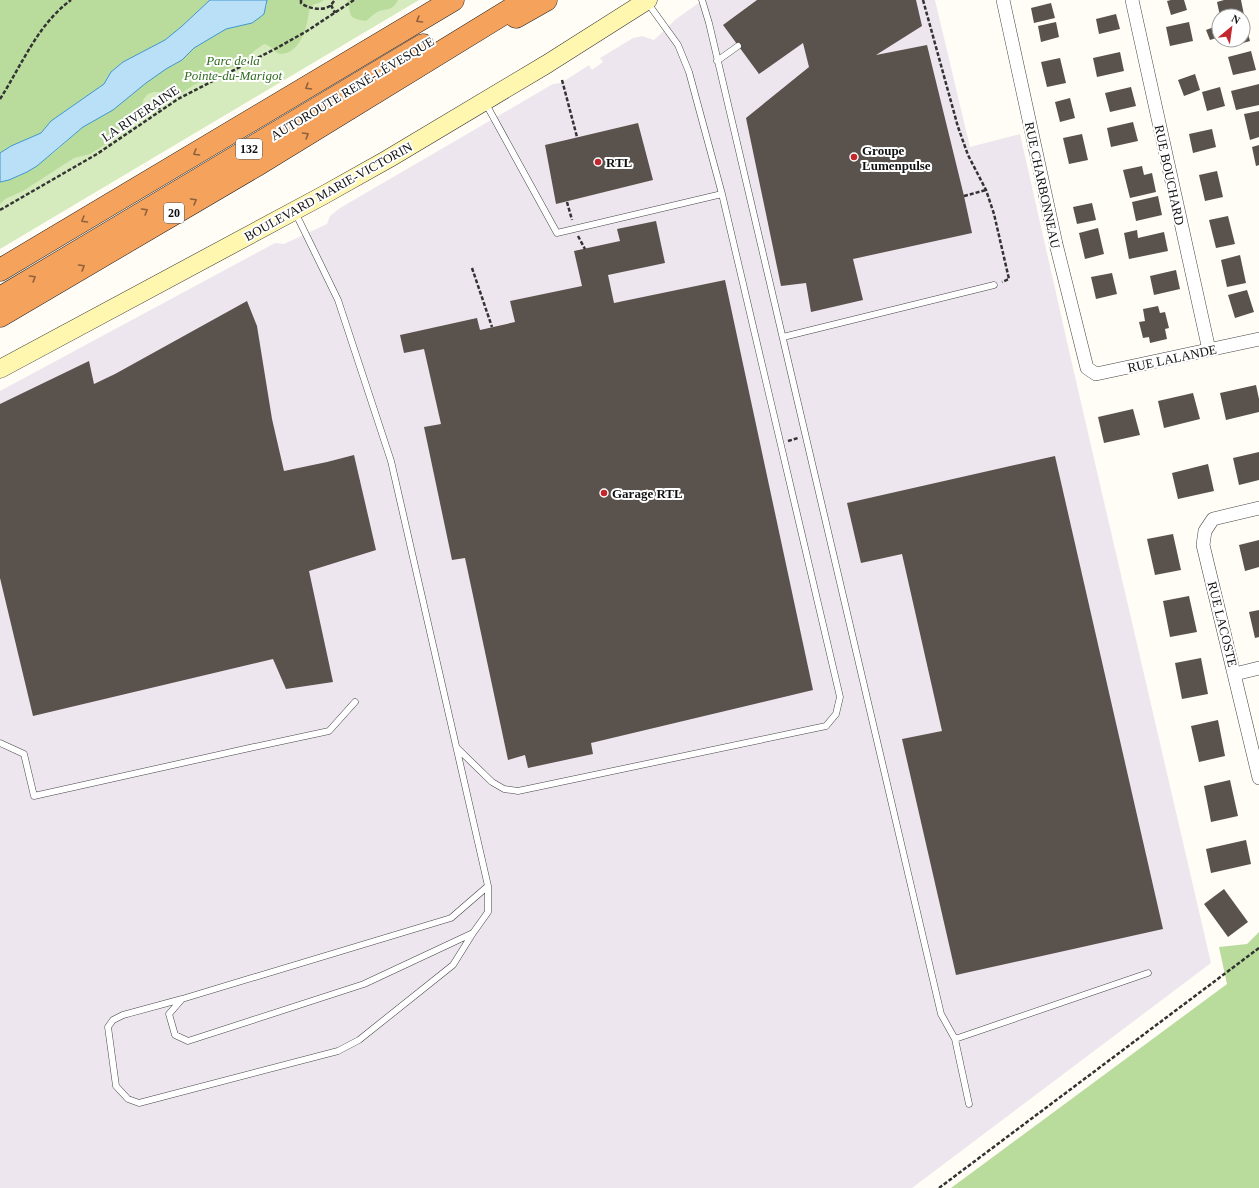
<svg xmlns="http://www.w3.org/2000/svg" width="1259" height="1188" viewBox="0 0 1259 1188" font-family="'Times New Roman',serif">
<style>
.industrial{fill:#eee6ef}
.green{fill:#d5ebbd}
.forest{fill:#b9dc9c}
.water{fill:#b9e0f7;stroke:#3f96cf}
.building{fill:#5a524d}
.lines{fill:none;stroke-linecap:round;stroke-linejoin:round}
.lane-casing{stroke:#444;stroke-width:7}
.street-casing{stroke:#444;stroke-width:14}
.secondary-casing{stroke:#333;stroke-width:19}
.highway-casing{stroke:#222;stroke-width:23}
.path{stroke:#333;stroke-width:2.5;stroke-dasharray:4 2;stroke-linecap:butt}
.lane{stroke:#fff;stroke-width:6}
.street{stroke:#fff;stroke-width:13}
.secondary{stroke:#fff6b0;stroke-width:18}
.highway{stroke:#f5a25d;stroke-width:22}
.oneway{stroke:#8e613b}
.poi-dot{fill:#c4262e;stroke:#fff;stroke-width:1.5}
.labels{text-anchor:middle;stroke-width:4;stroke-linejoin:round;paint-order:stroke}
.shield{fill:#fff;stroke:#585858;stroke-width:1}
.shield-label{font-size:12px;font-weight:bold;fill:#111}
.park-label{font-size:13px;font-style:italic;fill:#2f6b1f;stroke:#fff}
.street-label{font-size:13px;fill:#111;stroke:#fff}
.poi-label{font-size:13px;font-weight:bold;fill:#111;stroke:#fff;text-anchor:start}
</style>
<rect width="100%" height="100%" fill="#fffdf5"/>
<path class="industrial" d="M703,0H935L970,147L1020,134L1073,368L1211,963L912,1188H0V391L275,243L284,244L327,224L330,216L340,208L546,88L553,84L561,83L589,65L592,70L603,62L600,58L633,38L642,36L654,40L676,19Z"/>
<path class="green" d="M0,0H419L0,249Z"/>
<path class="forest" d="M0,0H210L181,27L165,40L123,62L111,72L104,84L51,121L41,133L11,146L0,153Z
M267,0H324C319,4 315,3 310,7C307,23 305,43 289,52C286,53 283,54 280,54C273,52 273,46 264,44L254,51L241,63L194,85L175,97H169L159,92H154L148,94L143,100L142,109L143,113C141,119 136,120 131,125C128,128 126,131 122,134L90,154L74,158L23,191L5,199L0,204V182L9,180L27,172L55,152L83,127L113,110L146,83L166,69L182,60L194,48L226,29L252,23L267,6Z
M348,0H398C392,13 384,7 376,13C372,15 369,19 366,21C348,18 351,17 348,0Z
M1259,932V1188H951L1227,984L1219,947L1247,944Z"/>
<path class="water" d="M210,0H267L264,14L259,18L252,23L226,29L194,48L182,60L166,69L146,83L113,110L83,127L37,166L27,172L9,180L0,182V153L11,146L41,133L51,121L104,84L111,72L123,62L165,40L181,27Z"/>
<path class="building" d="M757,0H916L922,26L876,55L927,45L964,196L972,233L853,259L863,300L811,312L806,283L781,286L746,118L809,67L803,43L759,74L723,25Z
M1171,0H1184L1187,10L1171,15L1167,1Z
M1224,0H1241L1244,15L1239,16H1220L1217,2Z
M1051,3L1055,18L1034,23L1031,8Z
M1116,14L1120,29L1099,34L1096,19Z
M1056,22L1059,37L1041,42L1038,26Z
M1189,22L1193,41L1170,46L1166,27Z
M1219,25V37L1210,40L1206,30Z
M1246,27L1250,41L1233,46L1232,40H1243V28Z
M1251,51L1256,70L1233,75L1228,57Z
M1120,52L1124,71L1097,77L1093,58Z
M1060,58L1066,83L1047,87L1041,62Z
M1195,74L1200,90L1184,96L1178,80Z
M1259,84V105L1236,110L1231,91Z
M1131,87L1136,106L1110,112L1105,93Z
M1220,87L1225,106L1207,111L1202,92Z
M1070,98L1075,118L1060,122L1055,102Z
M1259,111V137L1250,140L1244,114Z
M1133,122L1138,141L1111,147L1107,128Z
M638,123L653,180L556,204L545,145Z
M1212,129L1216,147L1193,153L1189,134Z
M1082,134L1088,160L1069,164L1063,138Z
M1259,145V165L1256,166L1252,147Z
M1142,166L1144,175L1152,173L1156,192L1130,198L1123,170Z
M1217,171L1223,197L1205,201L1199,175Z
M1158,196L1162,215L1136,221L1132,202Z
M1092,203L1096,220L1077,224L1073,207Z
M1228,216L1235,244L1216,248L1209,220Z
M656,221L665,263L608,275L614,303L725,280L813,690L591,743L593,754L528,768L525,755L508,760L465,558L452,560L424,427L441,424L424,349L404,353L400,335L477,318L480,330L515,322L510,301L582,286L574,251L620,241L617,229Z
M1098,228L1104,254L1085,259L1079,233Z
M1137,230L1138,238L1164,232L1168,251L1129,259L1124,233Z
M1240,255L1246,283L1227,287L1221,260Z
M1176,270L1180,289L1154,295L1150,276Z
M1112,273L1117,294L1096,299L1091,277Z
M1247,290L1254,312L1235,318L1228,295Z
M247,301L257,326L272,419L284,471L327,462L354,455L376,550L309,571L333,682L286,689L273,659L33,716L0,578V404L89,361L94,384L115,374Z
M1158,306L1160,313L1165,312L1169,328L1165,329L1167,339L1150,343L1149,337L1143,338L1139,322L1145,321L1143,309Z
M1256,385L1259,399V412L1226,420L1220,393Z
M1193,393L1200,419L1164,428L1158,401Z
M1133,409L1140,435L1104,443L1098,417Z
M1259,452V480L1239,485L1233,458Z
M1055,456L1163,929L956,975L902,739L942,731L902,554L861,563L847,503Z
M1208,464L1214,491L1178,499L1172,473Z
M1173,534L1181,570L1155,575L1147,539Z
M1259,540V567L1245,571L1239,545Z
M1189,596L1197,632L1170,637L1163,601Z
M1259,610V637L1255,638L1249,612Z
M1201,658L1208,694L1182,699L1175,663Z
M1218,720L1225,756L1199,762L1191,726Z
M1230,780L1238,816L1211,822L1204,786Z
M1246,840L1251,864L1211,873L1206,849Z
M1224,889L1248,922L1228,937L1204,904Z"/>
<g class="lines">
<g class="lane-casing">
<path id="lane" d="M702,0L709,23L941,1014L955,1039L1148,973
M717,61L738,46
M486,104L557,233L722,194
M295,212L338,300L391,461L488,886V912L473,933L364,984L188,1041L175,1035L169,1014L182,999L451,918L488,886
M783,337L994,285
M0,743L24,754L34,796L254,747L329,731L355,702
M457,748L492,782L504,789L518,791L826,726L836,714L840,697L722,194L689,72L678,45L647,2
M182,999L123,1015L113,1020L108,1027L116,1086L128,1099L139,1103L338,1051L359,1040L453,965L473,933
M955,1039L969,1104"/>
</g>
<g class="street-casing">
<path id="street" d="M1003,0L1056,244L1087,368L1096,374L1259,339
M1132,0L1209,350
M1259,508L1213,519L1205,531L1203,545L1259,778
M1235,674L1259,668"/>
</g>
<g class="secondary-casing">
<path id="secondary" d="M0,369L322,196L388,159L547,64L648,0"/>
</g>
<g class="highway-casing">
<path id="highway" d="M516,17L546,0
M0,270L453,0
M0,298L423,45
M0,316L257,165L526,0"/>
</g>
<path class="path" d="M301,0V3C307,8 321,11 328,7C331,6 333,2 335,0
M923,0L958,127L968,155L986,190L994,214L1009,279L1002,282
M331,5L335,13
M562,80L577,137
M0,99C22,65 37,25 71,0
M154,101L161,111
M964,196L986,190
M567,202L572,220
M0,210L97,154L178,99L275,49L307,31L354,0
M578,236L585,249
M472,268L492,327
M788,441L798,438
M939,1188L1259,948"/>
<use href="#lane" class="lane"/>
<use href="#street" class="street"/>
<use href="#secondary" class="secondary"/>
<use href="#highway" class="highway"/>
</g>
<defs><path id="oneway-chevron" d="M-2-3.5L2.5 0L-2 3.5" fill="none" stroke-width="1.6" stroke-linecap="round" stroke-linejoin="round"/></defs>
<g class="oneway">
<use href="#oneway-chevron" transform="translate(419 20) rotate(149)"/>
<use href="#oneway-chevron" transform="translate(308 87) rotate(149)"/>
<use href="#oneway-chevron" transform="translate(306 135) rotate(-31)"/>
<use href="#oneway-chevron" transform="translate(196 153) rotate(149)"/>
<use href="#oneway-chevron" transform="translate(194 201) rotate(-30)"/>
<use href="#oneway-chevron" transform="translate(145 211) rotate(-31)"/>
<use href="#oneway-chevron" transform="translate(84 220) rotate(149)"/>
<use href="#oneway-chevron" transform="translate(82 267) rotate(-31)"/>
<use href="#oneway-chevron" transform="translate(33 278) rotate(-31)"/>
</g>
<g class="poi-dot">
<circle cx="854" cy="157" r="4"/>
<circle cx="598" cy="162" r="4"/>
<circle cx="604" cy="493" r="4"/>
</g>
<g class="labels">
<g class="shield">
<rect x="236" y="139" width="26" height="20" rx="3"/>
<rect x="164" y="203" width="20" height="20" rx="3"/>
</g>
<g class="shield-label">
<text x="249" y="153">132</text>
<text x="174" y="217">20</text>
</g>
<g class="park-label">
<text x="233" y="65">Parc de la<tspan x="233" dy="15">Pointe-du-Marigot</tspan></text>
</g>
<g class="street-label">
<text transform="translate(352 88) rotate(-31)" y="5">AUTOROUTE RENÉ-LÉVESQUE</text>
<text transform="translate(140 113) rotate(-34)" y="5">LA RIVERAINE</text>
<text transform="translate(1170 175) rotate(78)" y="5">RUE BOUCHARD</text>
<text transform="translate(1043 185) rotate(78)" y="5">RUE CHARBONNEAU</text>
<text transform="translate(328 191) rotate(-29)" y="5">BOULEVARD MARIE-VICTORIN</text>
<text transform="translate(1172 358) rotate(-12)" y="5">RUE LALANDE</text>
<text transform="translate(1223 624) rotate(76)" y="5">RUE LACOSTE</text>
</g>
<g class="poi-label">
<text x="862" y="155">Groupe<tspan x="862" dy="15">Lumenpulse</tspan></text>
<text x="606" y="167">RTL</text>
<text x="612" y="498">Garage RTL</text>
</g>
</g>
<g transform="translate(1231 28) rotate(29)"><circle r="19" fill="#ffffff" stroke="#a0a0a0"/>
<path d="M0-3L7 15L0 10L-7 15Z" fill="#c4262e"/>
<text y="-6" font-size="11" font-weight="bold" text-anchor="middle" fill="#111111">N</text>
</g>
</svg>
